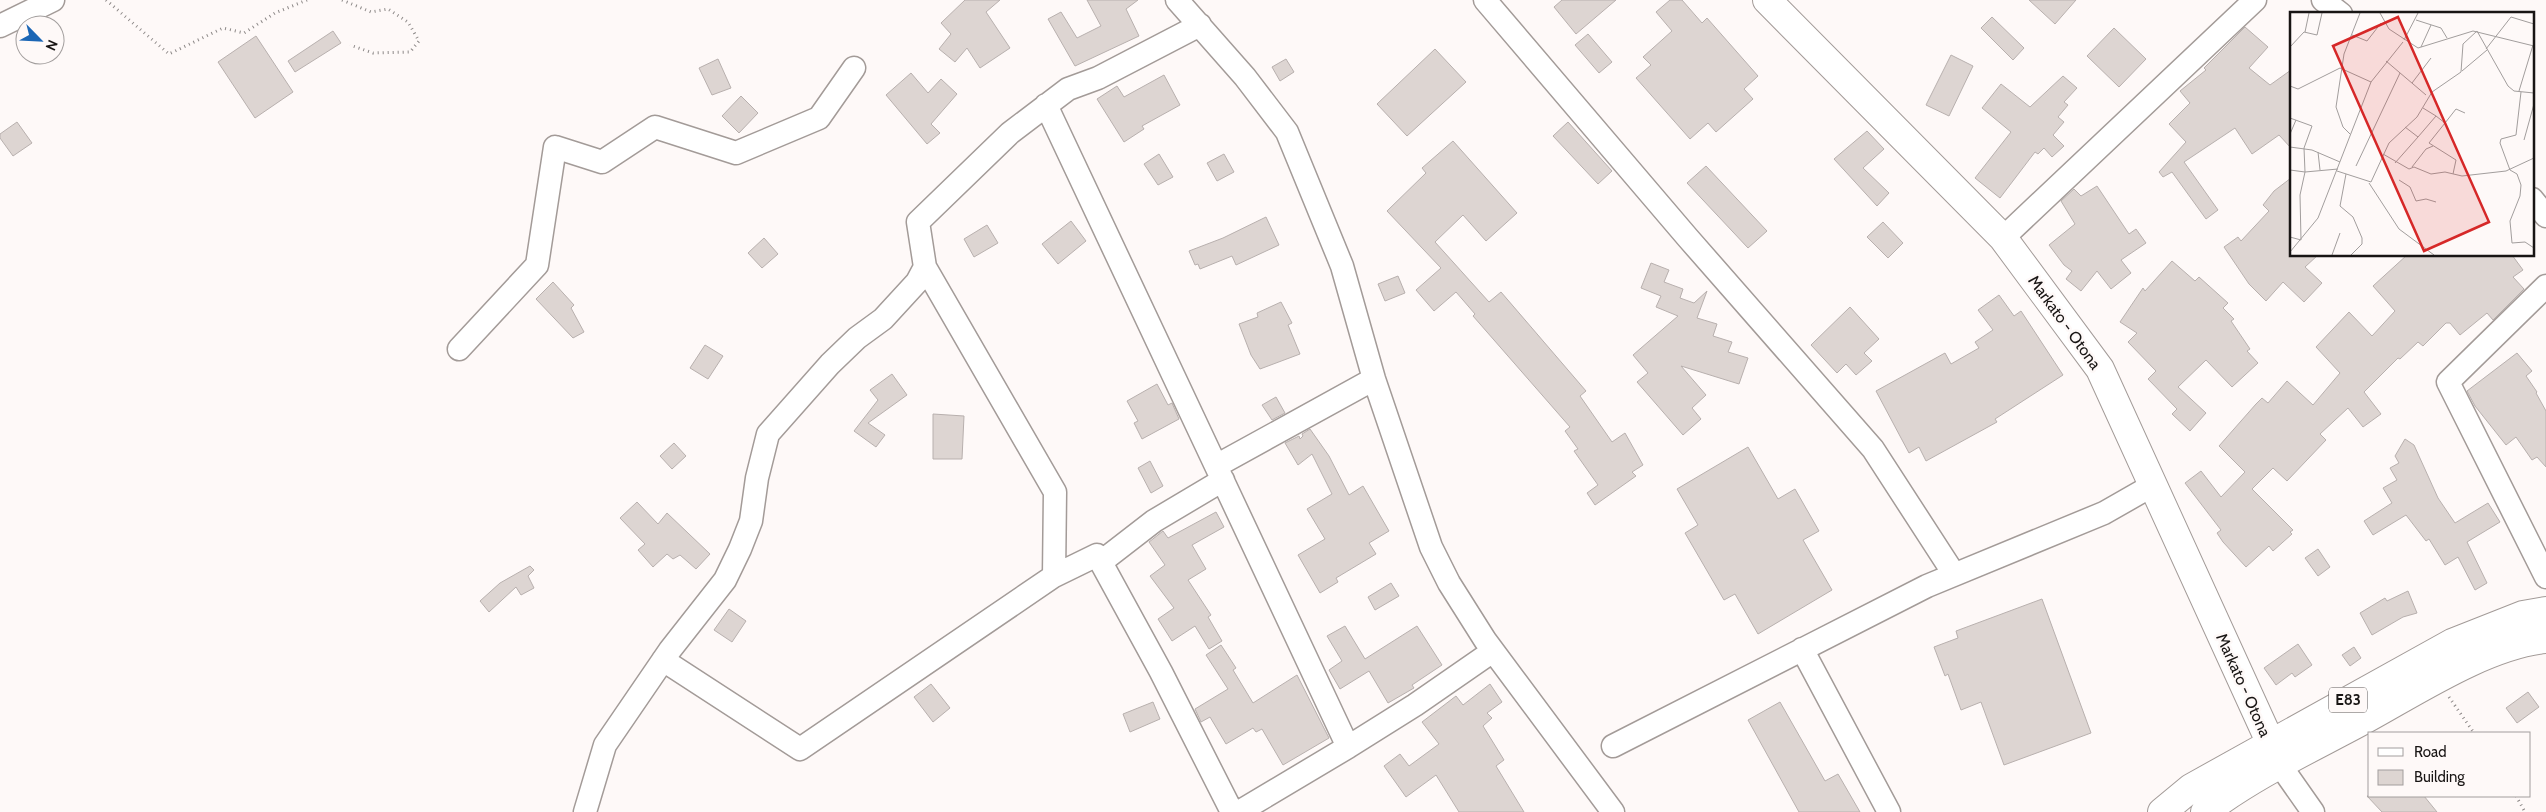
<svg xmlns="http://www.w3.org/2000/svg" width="2546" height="812" viewBox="0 0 2546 812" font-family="Cabin,sans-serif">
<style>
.building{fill:#ddd5d2;stroke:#b8b0ae}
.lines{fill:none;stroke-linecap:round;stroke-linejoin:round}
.minor-casing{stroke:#a39b98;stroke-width:25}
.major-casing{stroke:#a39b98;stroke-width:30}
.path{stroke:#8c8887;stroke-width:3;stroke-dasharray:1 4;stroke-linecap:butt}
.minor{stroke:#fff;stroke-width:22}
.major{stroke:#fff;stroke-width:28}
.labels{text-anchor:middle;stroke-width:5;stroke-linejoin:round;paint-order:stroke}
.shield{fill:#fef9f8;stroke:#5d5958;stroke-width:1}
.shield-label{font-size:15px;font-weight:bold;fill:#181514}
.street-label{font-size:16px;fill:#181514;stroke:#fef9f8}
.inset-road{fill:none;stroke:#a29e9d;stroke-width:1}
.view{fill:#d62828;fill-opacity:0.15;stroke:#d62828;stroke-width:2.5}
.inset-edge{fill:none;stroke:#181514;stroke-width:2.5}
</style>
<rect width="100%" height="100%" fill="#fef9f8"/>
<path class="building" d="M965,0H1000L986,12L1010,48L980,68L967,48L955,62L939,49L951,34L941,23Z
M1087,0H1138L1126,9L1139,36L1075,66L1048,19L1061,12L1077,38L1101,26Z
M1562,0H1616L1576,34L1554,7Z
M1670,0H1682L1702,23L1707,18L1758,76L1744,89L1753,99L1716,132L1708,123L1690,139L1636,78L1651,65L1643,57L1672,31L1656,12Z
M2029,0H2076L2055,24Z
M1992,17L2024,48L2013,60L1981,28Z
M2245,27L2268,47L2249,68L2270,85L2291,70V148L2279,135L2252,154L2235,128L2184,162L2218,210L2206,219L2172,172L2163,177L2159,172L2186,142L2169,124L2190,103L2180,91L2206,70L2204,68Z
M2114,28L2146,59L2119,87L2087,56Z
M333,31L341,43L295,72L288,61Z
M1588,34L1612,62L1599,73L1575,45Z
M256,36L293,92L255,118L218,62Z
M1435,49L1466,82L1407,136L1377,104Z
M1951,55L1973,66L1949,116L1926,105Z
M718,59L731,88L712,95L699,68Z
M1286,59L1294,72L1280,81L1272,67Z
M911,73L928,93L941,79L957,94L931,124L940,133L927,144L886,95Z
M1164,75L1180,105L1142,126L1144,129L1124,142L1097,99L1117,86L1124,97Z
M2063,76L2077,88L2064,102L2068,105L2058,117L2064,122L2053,135L2064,146L2052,157L2044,148L2038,154L2035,152L2000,198L1975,178L2011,132L1982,108L2001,84L2030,107Z
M741,96L758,113L739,133L722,116Z
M17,122L32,143L13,156L0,138V134Z
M1568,122L1612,171L1598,184L1553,136Z
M1867,131L1884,149L1863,168L1889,193L1877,206L1834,159Z
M1453,141L1517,213L1486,241L1463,215L1435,242L1489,302L1501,292L1586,391L1580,396L1612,442L1625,433L1643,465L1632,472L1636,476L1595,505L1587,493L1598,485L1574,451L1578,449L1565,431L1570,427L1473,316L1475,314L1456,292L1434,311L1416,290L1441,268L1387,211L1426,173L1422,168Z
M1159,154L1173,177L1158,185L1144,164Z
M1224,154L1234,172L1217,181L1207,163Z
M1706,166L1767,231L1748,248L1687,183Z
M2291,178V255H2318L2305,267L2322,283L2304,302L2283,282L2266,301L2249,284L2224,247L2238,237L2241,241L2269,211L2263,205L2274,191Z
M2097,186L2129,234L2136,229L2146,243L2121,260L2131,273L2111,289L2097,271L2081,291L2066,279L2072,271L2064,265L2049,245L2075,224L2061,201L2074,189L2081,196Z
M1266,217L1279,245L1236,265L1232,256L1200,269L1198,264L1195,265L1189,251L1223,238Z
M1071,221L1086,241L1058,264L1042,244Z
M1883,222L1903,243L1888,258L1867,237Z
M987,225L998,243L974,257L964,239Z
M764,238L778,254L762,268L748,253Z
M2407,255H2512L2523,270L2513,277L2524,289L2493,320L2487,313L2460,335L2450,323H2446L2423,346L2418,342L2400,359L2398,358L2364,392L2381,414L2363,427L2348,408L2320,434L2326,440L2287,481L2273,468L2252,489L2293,530L2290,532L2292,534L2273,551L2269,546L2246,567L2223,542L2217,533L2221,530L2185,483L2201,471L2221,497L2245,472L2219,446L2256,404L2262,398L2268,403L2287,381L2313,405L2340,373L2316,347L2349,312L2372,336L2395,311L2373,286Z
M2172,261L2195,281L2199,277L2228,303L2223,308L2234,319L2231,321L2250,349L2247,351L2258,363L2232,387L2206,360L2178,387L2206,413L2190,431L2172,414L2177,409L2148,379L2156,371L2128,342L2137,333L2120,322L2143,288L2145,291Z
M1651,263L1669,270L1664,282L1683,289L1680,298L1694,303L1707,291L1697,318L1717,324L1713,336L1732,342L1728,352L1748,358L1739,384L1681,366L1706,395L1692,408L1701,419L1683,435L1637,382L1648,373L1633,355L1678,316L1656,307L1661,296L1641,288Z
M1398,276L1405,293L1385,301L1378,284Z
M553,282L574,305L571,308L584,332L573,338L536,299Z
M1999,295L2014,316L2021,311L2063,375L1995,419L1997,422L1926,461L1919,447L1909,453L1876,391L1945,353L1951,364L1979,348L1975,342L1993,330L1978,310Z
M1281,302L1292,323L1288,325L1300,354L1260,369L1251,355L1239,324L1258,317L1257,313Z
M1850,307L1879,339L1864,353L1872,361L1856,375L1846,364L1837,373L1811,345Z
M705,345L723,356L708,379L690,368Z
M2517,353L2532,371L2526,376L2537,392L2536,393L2546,411V467L2537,457L2532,460L2516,437L2506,445L2475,406L2467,391Z
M892,374L907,395L868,423L885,435L876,447L854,431L878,400L870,390Z
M1157,384L1168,405L1172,403L1179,419L1142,439L1134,423L1138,421L1127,401Z
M1276,397L1285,413L1272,420L1262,405Z
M933,414L964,416L962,459H933Z
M1310,429L1329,456L1349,495L1363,486L1389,531L1369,543L1376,554L1336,578L1338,582L1320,593L1298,555L1325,539L1307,509L1332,494L1312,454L1298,465L1285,443L1299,436L1300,439L1303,436L1302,434Z
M2405,439L2414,445L2438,498L2455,523L2488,503L2500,522L2467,542L2487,583L2475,590L2458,557L2445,565L2429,539L2426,541L2406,515L2373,535L2364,521L2392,503L2383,488L2397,480L2390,468L2399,463L2395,456Z
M674,443L686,456L672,469L660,456Z
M1748,447L1778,499L1795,489L1819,531L1803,540L1832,590L1758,634L1735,594L1724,600L1685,533L1698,525L1677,489Z
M1150,461L1163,486L1151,493L1138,468Z
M637,502L658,524L667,513L710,554L696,569L680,555L673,559L667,554L653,567L638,550L645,544L620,518Z
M1216,512L1224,527L1192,545L1206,569L1188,580L1211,615L1208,617L1222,641L1209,649L1195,626L1172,641L1158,619L1174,608L1150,576L1165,565L1149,542L1163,531L1168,538Z
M2318,549L2330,567L2318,576L2305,558Z
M530,566L534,570L528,576L534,588L521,595L516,587L489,612L480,601L500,583Z
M1391,583L1399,596L1375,610L1368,597Z
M2408,591L2417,613L2403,617L2372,635L2360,613L2385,598L2387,601Z
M2042,599L2091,733L2004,765L1981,702L1961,710L1948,674L1945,676L1934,647L1958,638L1956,631Z
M729,609L746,621L732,642L714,630Z
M1345,626L1365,659L1417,626L1442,665L1412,685L1414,688L1388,703L1369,671L1340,689L1329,670L1342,661L1327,636Z
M2298,644L2312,665L2295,677L2292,673L2276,685L2264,668Z
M1221,645L1236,668L1233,670L1253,703L1297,675L1329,738L1283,765L1262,729L1256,732L1253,728L1226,744L1210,717L1201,722L1195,709L1228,689L1206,655Z
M2354,647L2361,658L2350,666L2342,655Z
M931,684L950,708L933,722L914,697Z
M1490,684L1502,702L1487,713L1492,718L1483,726L1504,760L1496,766L1524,812H1459L1436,775L1406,797L1384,766L1400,754L1409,766L1439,744L1422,722L1456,696L1463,705Z
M2528,692L2539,707L2517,723L2506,708Z
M1153,702L1160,719L1130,732L1123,714Z
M1780,702L1825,781L1838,774L1860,812H1799L1748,720Z
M2367,796H2424L2437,812H2382Z"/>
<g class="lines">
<g class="minor-casing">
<path id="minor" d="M1177,0L1245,77L1287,132L1342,266L1374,379L1431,547L1449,583L1485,640L1613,812
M1485,0L1688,238L1873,449L1954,574
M2323,0L2341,14
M0,26L53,0
M1046,105L1216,466
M2532,199L2546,216
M2003,238L2255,0
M925,267L1055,492L1054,576
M2546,286L2448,382L2546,577
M459,349L537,265L555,147L602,162L655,127L736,153L819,118L854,68
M1101,562L1154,521L1223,480
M1802,649L1889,812
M663,660L800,749L1054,576L1097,555L1161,672L1232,812
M1613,746L1927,586L2104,513L2153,485
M1348,747L1415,705L1493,651
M2273,749L2280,765L2313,812
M585,812L605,745L670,650L725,580L740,549L751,521L757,478L768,434L830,364L857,338L883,319L917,282L925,267L918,222L1010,133L1068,89L1098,78L1200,25
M1239,812L1348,747L1216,466L1374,379"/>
</g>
<g class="major-casing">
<path id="major" d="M1767,0L2003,238L2100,369L2271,744
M2162,812L2191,788L2452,643L2523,615L2546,611
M2205,812C2252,776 2308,750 2360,722C2414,693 2485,645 2546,639"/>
</g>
<path class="path" d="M106,0L169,54L223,28L244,33L275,13L307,0
M342,0L371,12L388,9L408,22L419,41L410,52L373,53L350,45
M2449,697L2474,733
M2516,796L2525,812"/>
<use href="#minor" class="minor"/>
<use href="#major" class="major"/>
</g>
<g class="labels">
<rect class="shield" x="2329" y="687.5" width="38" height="25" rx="4"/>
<g class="shield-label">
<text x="2348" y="705">E83</text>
</g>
<g class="street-label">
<text transform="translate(2065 322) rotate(54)" y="6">Markato - Otona</text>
<text transform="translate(2244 685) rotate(66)" y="6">Markato - Otona</text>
</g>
</g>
<g transform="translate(2290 12)">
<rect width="244" height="244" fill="#fef9f8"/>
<path class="inset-road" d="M90,1L99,17L128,36L183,19L244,34M126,8L151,16L157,26M15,20L19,1M62,23L77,29L91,11M114,28L128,1M0,35L14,20L27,23L32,1M131,35L141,13M196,37L221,5L244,12M96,49L136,83M172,59L197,38M122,71L141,46M0,74L8,77L50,56L81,70M229,79L243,33M231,80L226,123L211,127L210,131L220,158L227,162L231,173L230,184L220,209L222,231L235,230L244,236M133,96L146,104M0,106L22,114L14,136L15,160L48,157M155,111L139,131L166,148L163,162M115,115L128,125L146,104L155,111L166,97L175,101M0,122L6,108M60,122L53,115L46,95L54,42L70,1M234,128L244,92M0,135L22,138L50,150M28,140L30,158M93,142L119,157L124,155L141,162L155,160L172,164L216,159L244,146M105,151L128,125M66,154L110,61M122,155L136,137L143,134M0,158L15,160L10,183L11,228L0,225M47,159L81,170L99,131L127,105L142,80L171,60L173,32L187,19L218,74L224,79L244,81M56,162L50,194L63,205L72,226V232L61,243M109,168L120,175L126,189L136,187L146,190M79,171L109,217L144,243M0,240L28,206L81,70L113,30M42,243L50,221"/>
<path class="view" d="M108,5L199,210L134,239L43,34Z"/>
<rect width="244" height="244" class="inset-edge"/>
</g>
<rect x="2368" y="732" width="162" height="65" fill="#fef9f8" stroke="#a29e9d"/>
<rect x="2378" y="748" width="25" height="8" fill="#ffffff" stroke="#a29e9d"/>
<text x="2414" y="757" font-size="15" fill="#181514">Road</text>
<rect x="2378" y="770" width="25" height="15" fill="#ddd5d2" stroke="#a29e9d"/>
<text x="2414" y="782" font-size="15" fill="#181514">Building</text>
<g transform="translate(40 40) rotate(114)"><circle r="24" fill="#fef9f8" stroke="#a29e9d"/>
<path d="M0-4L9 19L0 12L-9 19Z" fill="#1b66b5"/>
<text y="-8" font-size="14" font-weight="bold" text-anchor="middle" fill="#181514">N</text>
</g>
</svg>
